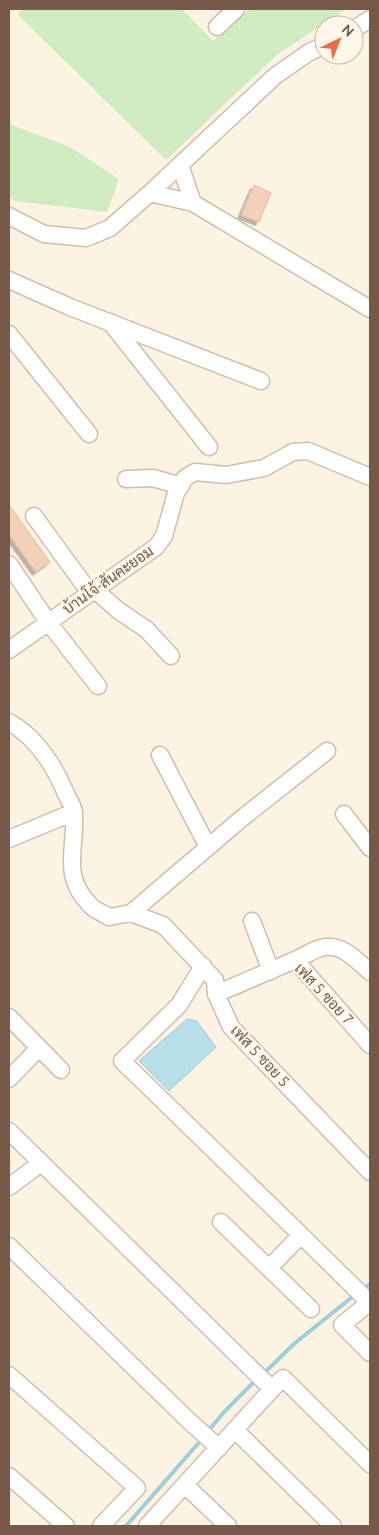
<svg xmlns="http://www.w3.org/2000/svg" width="379" height="1535" viewBox="0 0 379 1535" font-family="Ubuntu,Sarabun,sans-serif">
<style>
.green{fill:#d1ebc1}
.water{fill:#b6dfe7;stroke:#9ccfd9}
.lines{fill:none;stroke-linecap:round;stroke-linejoin:round}
.stream{stroke:#9ccfd9;stroke-width:4}
.building{fill:#f3d1b9;stroke:#e7b899;filter:url(#shadow)}
.minor-casing{stroke:#d1bdac;stroke-width:19}
.path{stroke:#d8b59c;stroke-width:2.5;stroke-dasharray:1 4;stroke-linecap:butt}
.minor{stroke:#fff;stroke-width:16}
.labels{text-anchor:middle;stroke-width:4.5;stroke-linejoin:round;paint-order:stroke}
.street-label{font-size:15px;fill:#765948;stroke:#fff7ea}
</style>
<defs>
<filter id="shadow"><feDropShadow dx="-3.5" dy="3.5" stdDeviation="0" flood-color="#0004"/></filter>
</defs>
<rect width="100%" height="100%" fill="#fdf3e3"/>
<path class="green" d="M21,9H182L213,41L250,9H346L277,55L166,160L18,15Z
M9,124L70,147L119,179L107,212L15,201L9,197Z"/>
<path class="water" d="M187,1019L197,1021L216,1047L169,1091L139,1061Z"/>
<g class="lines">
<path class="stream" d="M362,1290L370,1284
M263,1374L295,1343L356,1294
M208,1431L225,1411L256,1380
M126,1526L202,1439"/>
</g>
<path class="building" d="M254,185L271,193L259,222L241,215Z
M9,505L50,562L36,572L9,535Z"/>
<g class="lines">
<g class="minor-casing">
<path id="minor" d="M217,27L236,9
M354,29L370,19
M180,165L193,203
M150,193L193,203L370,309
M9,216L44,234L86,238L110,228L150,193L275,76L308,53L324,45
M9,280L70,307L261,381
M110,322L209,447
M9,334L89,434
M126,479L153,478L181,486
M34,516L90,593
M9,564L48,622L98,686
M95,590L119,611L146,629L171,656
M9,650L156,547L164,536L176,493L185,478L195,472L226,475L264,468L293,452L308,451L370,477
M9,722C38,738 55,767 67,796C70,801 74,808 74,814C76,850 61,875 90,905C94,910 103,913 109,917L131,913L163,925L215,980L216,994L231,1027L370,1172
M160,755L208,847
M344,814L370,848
M9,839L74,812
M131,913L241,819L327,751
M252,921L271,971
M295,960C304,956 316,948 325,947C343,944 358,962 370,972
M203,966L179,1005L122,1061L301,1235L269,1268
M216,994L295,960L370,1045
M9,1017L61,1070
M9,1079L39,1048
M9,1131L272,1389L147,1526
M9,1187L41,1163
M221,1222L311,1309
M301,1235L369,1302
M9,1246L187,1419L219,1448
M370,1302L342,1325L370,1353
M9,1375L137,1488L101,1526
M272,1389L283,1378L370,1464
M235,1430L333,1526
M9,1476L66,1526
M185,1485L228,1526"/>
</g>
<path class="path" d="M9,1157L11,1161L9,1164"/>
<use href="#minor" class="minor"/>
</g>
<g class="labels">
<g class="street-label">
<text transform="translate(108 580) rotate(-35)" y="5">บ้านโจ้-สันคะยอม</text>
<text transform="translate(324 994) rotate(47)" y="5">เฟส 5 ซอย 7</text>
<text transform="translate(260 1056) rotate(47)" y="5">เฟส 5 ซอย 5</text>
</g>
</g>
<rect width="379" height="1535" fill="none" stroke="#765948" stroke-width="20"/>
<g transform="translate(339 40) rotate(43)"><circle r="24" fill="#fff7ea" stroke="#c8b8a9"/>
<path d="M0-4L9 19L0 12L-9 19Z" fill="#ec6c43"/>
<text y="-8" font-size="14" font-weight="bold" text-anchor="middle" fill="#765948">N</text>
</g>
</svg>
